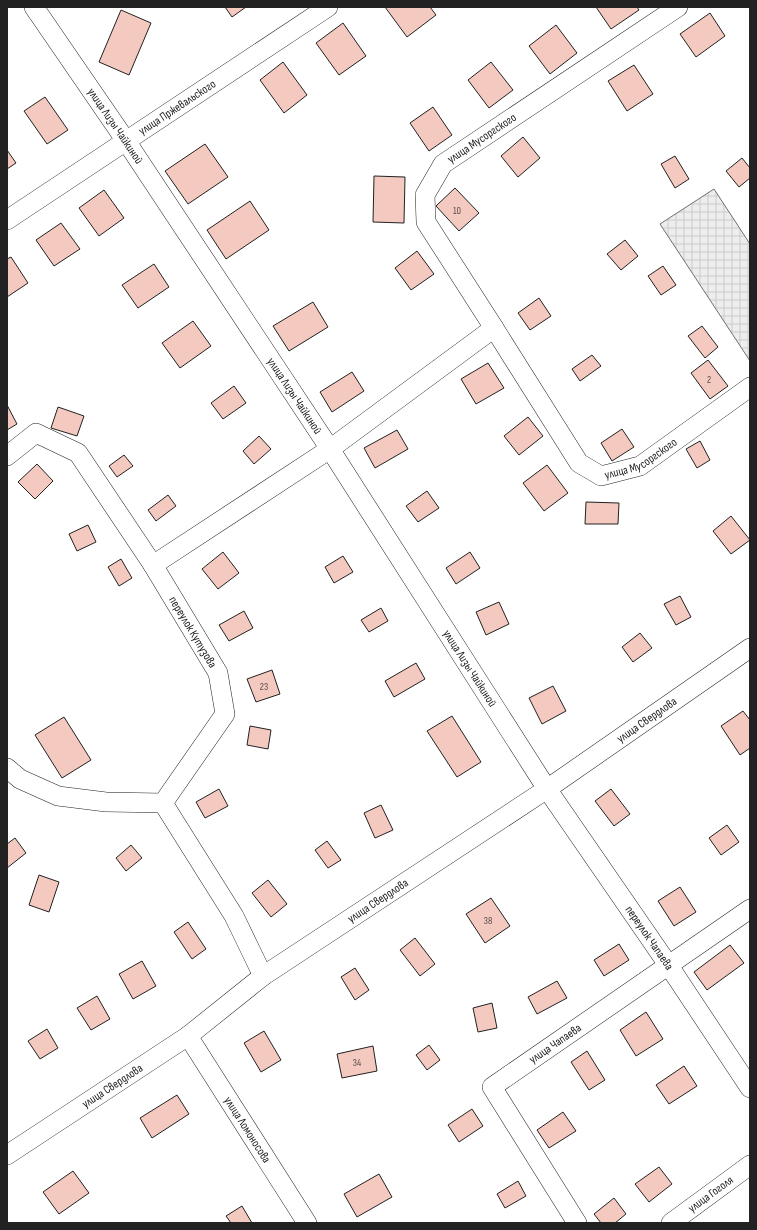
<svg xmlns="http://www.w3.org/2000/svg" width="757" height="1230" viewBox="0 0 757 1230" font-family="'Sofia Sans Condensed',sans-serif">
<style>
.plaza{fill:url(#plaza-grid);stroke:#6f6f6f}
.building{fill:#f3c9c0;stroke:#222}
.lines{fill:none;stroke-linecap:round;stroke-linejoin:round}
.minor-casing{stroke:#222;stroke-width:20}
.minor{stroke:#fff;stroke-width:19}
.labels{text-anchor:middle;stroke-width:3;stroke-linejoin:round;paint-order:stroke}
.number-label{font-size:10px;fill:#564c4a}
.street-label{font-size:12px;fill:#222;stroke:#fff}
</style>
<defs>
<pattern id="plaza-grid" width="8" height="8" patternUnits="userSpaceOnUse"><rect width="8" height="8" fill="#ededed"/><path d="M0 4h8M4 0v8" fill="none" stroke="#cbcbcb"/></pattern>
</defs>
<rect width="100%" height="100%" fill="#fff"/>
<path class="plaza" d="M714,189L750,244V361L660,224Z"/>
<path class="building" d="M225,7H246L232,17Z
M385,7H430L436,15L407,37Z
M596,7H637L639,10L611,29Z
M121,10L151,23L129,75L99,62Z
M710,13L725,36L696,57L680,34Z
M343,23L366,56L339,75L316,43Z
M556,25L577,53L550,74L529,46Z
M283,62L307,95L284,113L260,80Z
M491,62L513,90L489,108L468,80Z
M634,65L653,94L627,111L608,81Z
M45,97L68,130L47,144L24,111Z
M433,107L452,135L429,151L410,123Z
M523,137L540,158L518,177L501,156Z
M205,144L228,177L188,204L165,171Z
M7,150L16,163L7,169Z
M675,156L689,179L675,188L661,164Z
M742,158L750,168V178L739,187L726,171Z
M374,176L405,177L404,223L373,222Z
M455,188L479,213L459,231L436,206Z
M104,190L124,218L99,236L79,208Z
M250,201L269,230L226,259L207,230Z
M61,223L80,249L54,266L36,240Z
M625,240L638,256L621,270L607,254Z
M417,251L434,274L411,290L395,268Z
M11,257L28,283L7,297V259Z
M154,264L169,287L138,308L122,285Z
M663,266L676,285L661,295L648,276Z
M539,298L551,316L530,330L518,313Z
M313,302L328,327L289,351L273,326Z
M193,321L211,346L180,368L162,343Z
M702,326L718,347L705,358L688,336Z
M592,355L601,366L580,381L572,369Z
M708,360L728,386L710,399L691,373Z
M488,363L504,388L476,404L461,379Z
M352,372L364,391L332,412L320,392Z
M234,386L246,403L223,419L211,403Z
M7,405L17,424L7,430Z
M58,407L84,416L77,436L51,428Z
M528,417L543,436L519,455L504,436Z
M622,429L634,447L612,461L601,443Z
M397,430L408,449L375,468L364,448Z
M259,436L271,449L254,464L243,451Z
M700,441L710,460L697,468L686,449Z
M124,455L133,466L117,477L109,466Z
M37,464L53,481L35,499L18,482Z
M547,465L568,493L544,511L523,483Z
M427,491L439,508L418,522L406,506Z
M168,495L176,506L156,521L148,510Z
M586,502L619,503L618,524H585Z
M731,516L750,540L731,554L713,531Z
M88,525L96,542L77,551L69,534Z
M223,552L239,573L218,589L202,569Z
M470,552L480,568L456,584L446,568Z
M343,556L353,572L334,583L325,567Z
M121,559L132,578L119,586L108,567Z
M680,596L691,617L676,625L664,604Z
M499,602L509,624L486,635L476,612Z
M381,608L388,621L369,632L361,620Z
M244,611L253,628L229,641L219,625Z
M640,633L652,648L633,662L622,647Z
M416,663L425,679L394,697L385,681Z
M272,670L280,694L256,702L247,679Z
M553,686L566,711L542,724L529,698Z
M743,711L750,720V748L740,755L721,726Z
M452,716L481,762L457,777L427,731Z
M64,717L91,760L62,778L35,735Z
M250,726L271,730L268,749L247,745Z
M219,789L228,806L205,818L196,802Z
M611,789L630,814L614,826L595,801Z
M381,805L393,830L375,838L364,813Z
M727,825L739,842L721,855L709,838Z
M15,838L26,853L7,868V844Z
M327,841L341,860L328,868L315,850Z
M131,845L142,858L126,871L116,858Z
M39,875L59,882L49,912L29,905Z
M268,880L287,904L271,917L252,893Z
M680,887L696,912L674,926L658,901Z
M491,898L510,926L485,943L466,914Z
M188,922L206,949L192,959L174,932Z
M415,938L435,964L420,976L400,950Z
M619,944L629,960L604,976L594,960Z
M730,945L744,963L707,990L694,972Z
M142,961L156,986L133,999L119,974Z
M355,968L369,990L355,1000L341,977Z
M557,981L567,998L537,1014L528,997Z
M97,996L110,1019L91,1030L77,1008Z
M492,1003L497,1028L478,1032L473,1008Z
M646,1012L663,1039L636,1056L620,1030Z
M47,1029L58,1048L40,1059L28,1041Z
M264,1031L281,1060L261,1072L244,1043Z
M429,1045L440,1060L427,1070L416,1055Z
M373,1046L377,1071L342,1078L337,1054Z
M587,1051L605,1080L589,1090L571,1062Z
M684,1066L697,1086L669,1104L656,1085Z
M177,1095L189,1114L152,1138L140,1118Z
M472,1109L483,1126L459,1142L448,1125Z
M563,1112L576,1131L549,1148L537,1130Z
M659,1167L672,1184L649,1202L635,1184Z
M73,1171L89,1193L59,1214L43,1192Z
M379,1174L392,1197L357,1217L344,1194Z
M518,1181L526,1196L505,1208L497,1194Z
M614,1198L626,1214L615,1223H601L594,1214Z
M242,1206L252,1223H231L226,1216Z"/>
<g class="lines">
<g class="minor-casing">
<g id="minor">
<path id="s1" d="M34,7L126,141L330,449L547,789L669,966L750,1088"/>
<path id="s2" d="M7,220L328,7"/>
<path id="s3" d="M494,328L579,463L601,476L640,466L750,387"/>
<path d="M7,456L36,433L78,453L153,565"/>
<path d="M7,768L20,779L58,796L106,802L163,803L234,916L263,976"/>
<path id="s4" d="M163,803L225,714L218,673L153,565L330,449L494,328L426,222L425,195L443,164L678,7"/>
<path id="s5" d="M188,1036L307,1223"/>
<path id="s6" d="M7,1155L188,1036L263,976L547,789L750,648"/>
<path id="s7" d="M577,1223L492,1087L750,909"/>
<path id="s8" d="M671,1223L750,1165"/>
</g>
</g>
<use href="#minor" class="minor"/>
</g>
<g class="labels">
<g class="number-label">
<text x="457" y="214">10</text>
<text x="709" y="383">2</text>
<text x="264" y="690">23</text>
<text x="488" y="924">38</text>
<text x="357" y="1066">34</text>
</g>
<g class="street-label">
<text dy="4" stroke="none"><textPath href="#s2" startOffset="204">улица Пржевальского</textPath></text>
<text dy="4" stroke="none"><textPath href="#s1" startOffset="144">улица Лизы Чайкиной</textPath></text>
<text dy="4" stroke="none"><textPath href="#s4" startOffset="927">улица Мусоргского</textPath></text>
<text dy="4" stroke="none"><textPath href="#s1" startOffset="468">улица Лизы Чайкиной</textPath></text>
<text dy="4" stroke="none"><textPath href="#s3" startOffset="229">улица Мусоргского</textPath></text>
<text transform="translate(193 632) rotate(59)" y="4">переулок Кутузова</text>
<text dy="4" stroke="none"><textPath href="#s1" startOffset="792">улица Лизы Чайкиной</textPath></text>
<text dy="4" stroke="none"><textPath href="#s6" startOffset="774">улица Свердлова</textPath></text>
<text dy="4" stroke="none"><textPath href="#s6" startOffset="450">улица Свердлова</textPath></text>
<text dy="4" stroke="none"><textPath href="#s1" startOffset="1116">переулок Чапаева</textPath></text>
<text dy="4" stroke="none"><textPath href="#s7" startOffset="237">улица Чапаева</textPath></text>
<text dy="4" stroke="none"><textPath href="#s6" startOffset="126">улица Свердлова</textPath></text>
<text dy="4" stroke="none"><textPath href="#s5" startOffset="111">улица Ломоносова</textPath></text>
<text dy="4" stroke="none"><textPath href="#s8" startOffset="49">улица Гоголя</textPath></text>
</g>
</g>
<rect width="757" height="1230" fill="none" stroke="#222222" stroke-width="16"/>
</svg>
